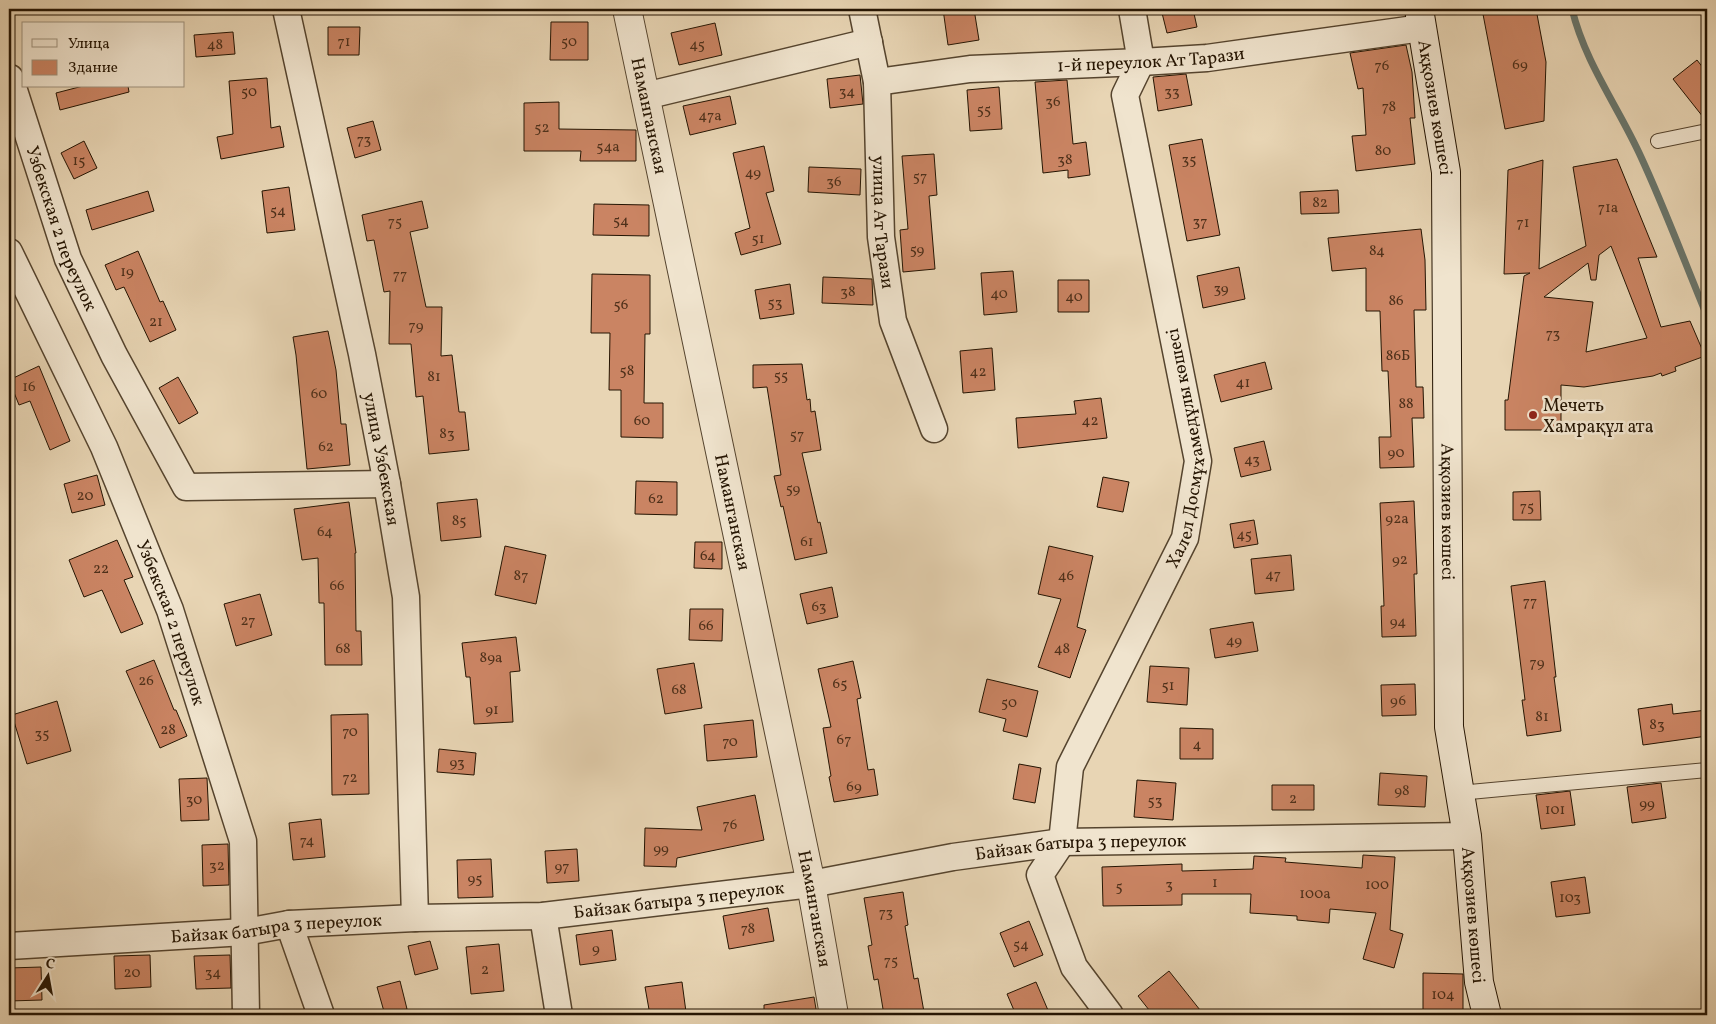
<svg xmlns="http://www.w3.org/2000/svg" width="1716" height="1024" viewBox="0 0 1716 1024" font-family="Vollkorn,serif">
<style>
.lines{fill:none;stroke-linecap:round;stroke-linejoin:round}
.stream{stroke:#6a766c;stroke-width:7}
.building{fill:#ca8463;stroke:#241402;fill-rule:evenodd}
.service-casing{stroke:#55442e;stroke-width:16}
.minor-casing{stroke:#55442e;stroke-width:29}
.tertiary-casing{stroke:#55442e;stroke-width:30}
.secondary-casing{stroke:#241402;stroke-width:30}
.service{stroke:#f0e4ce;stroke-width:14}
.minor{stroke:#f0e4ce;stroke-width:26}
.tertiary{stroke:#f0e4ce;stroke-width:28}
.secondary{stroke:#f0e4ce;stroke-width:28}
.poi-dot{fill:#8f2418;stroke:#f0e4ce;stroke-width:2}
.labels{text-anchor:middle;stroke-width:5;stroke-linejoin:round;paint-order:stroke}
.number-label{font-size:15px;fill:#4e301a}
.street-label{font-size:18px;fill:#241402;stroke:#f0e4ce}
.poi-label{font-size:18px;fill:#241402;stroke:#f0e4ce;text-anchor:start}
</style>
<rect width="100%" height="100%" fill="#e8d5b4"/>
<filter id="stains"><feTurbulence type="fractalNoise" baseFrequency=".004" numOctaves="4"/><feColorMatrix values="0 0 0 0 .2 0 0 0 0 .09 0 0 0 0 .02 0 0 0 .5 -.17"/></filter>
<radialGradient id="worn" r=".72"><stop offset=".6" stop-color="#630" stop-opacity="0"/><stop offset="1" stop-color="#630" stop-opacity=".3"/></radialGradient>
<g class="lines">
<path class="stream" d="M1572,9C1585,63 1619,108 1641,157C1665,209 1685,263 1707,316"/>
</g>
<path class="building" d="M943,9H974L979,40L948,45Z
M1161,9H1193L1197,27L1167,33Z
M1482,9H1536L1546,62L1544,121L1505,129Z
M551,22H588V60H550Z
M715,23L722,55L679,65L671,33Z
M328,27H360L359,55H328Z
M233,32L235,54L196,57L194,35Z
M1406,45L1412,72L1415,118H1410L1415,164L1356,171L1352,136L1366,135L1363,88L1358,89L1350,53Z
M1697,60L1707,73V122L1673,79Z
M1186,74L1192,105L1158,111L1153,77Z
M860,75L863,104L830,108L827,79Z
M267,78L271,128L280,126L284,147L221,159L217,137L233,134L229,81Z
M1067,80L1073,144L1086,142L1090,175L1068,178V170L1043,173L1035,82Z
M83,86H128L129,92L60,110L56,93Z
M999,87L1002,129L970,131L967,90Z
M730,96L736,124L690,135L683,106Z
M559,102V129L636,130V161H580L581,151H524V103Z
M373,121L381,150L355,158L347,128Z
M1202,139L1220,235L1187,241L1169,145Z
M84,141L97,168L74,179L61,153Z
M764,146L774,191L766,193L781,244L741,255L735,233L750,228L733,153Z
M934,154L937,195L929,196L935,269L903,272L900,230L908,229L902,156Z
M1617,159L1657,257L1638,258L1661,327L1690,321L1705,356L1675,367L1676,371L1662,376L1661,373L1653,376L1584,387L1561,385V430H1505V400H1508L1524,276L1530,273L1504,274L1508,170L1543,160L1539,269L1586,246L1573,167ZM1611,246L1647,338L1586,352L1593,302L1544,297L1588,263L1591,280H1596L1599,255Z
M809,167L861,169L860,195L808,192Z
M289,187L295,230L267,233L262,191Z
M1338,190L1339,213L1301,214L1300,192Z
M148,191L154,211L92,230L86,210Z
M422,201L428,228L410,232L426,307H442L441,356L452,355L459,412H465L469,450L429,454L423,396L416,397L411,344H389L390,291L384,292L374,240L367,241L362,215Z
M594,204L649,205V236L593,235Z
M1421,229L1425,260L1426,310H1414L1416,387H1423L1424,418H1412L1414,467L1380,468L1379,437H1391L1388,371H1382L1380,311H1366V268L1332,271L1328,238Z
M138,251L160,302L163,301L176,330L150,342L124,287L116,290L105,265Z
M1239,267L1245,299L1203,308L1197,276Z
M1013,271L1017,312L984,315L981,273Z
M592,274L650,275V334H645L644,403H663V438L621,437V390H609L610,333H591Z
M823,277L872,279L873,305L822,303Z
M1058,280H1089V312H1058Z
M790,284L794,314L760,319L755,290Z
M328,331L336,370L341,424H346L350,465L307,469L296,355L293,337Z
M992,348L995,390L963,393L960,351Z
M1265,362L1272,389L1221,402L1214,375Z
M802,364L807,400L810,399L811,412L815,411L821,450L802,453L818,523L820,522L827,553L795,560L783,506L781,507L774,476L781,475L767,387L753,388V365Z
M39,366L70,441L50,450L30,401L19,405L9,380Z
M178,377L198,413L179,424L159,388Z
M1101,398L1107,438L1018,448L1016,418L1076,414L1074,401Z
M1264,441L1271,470L1241,477L1234,448Z
M97,475L105,505L72,513L64,484Z
M1103,477L1129,482L1123,512L1097,507Z
M636,481L677,482V515L635,514Z
M1540,491L1541,520H1513V492Z
M477,499L481,537L441,541L437,503Z
M1414,501L1417,574H1414L1416,636L1382,637L1381,606H1384L1380,503Z
M349,502L356,553H355L356,631H361L362,665H325L324,603H319L318,558L302,560L294,509Z
M1254,520L1258,544L1234,548L1230,524Z
M117,540L133,577L124,580L143,624L121,633L102,590L84,597L69,560Z
M695,542H722V569L694,568Z
M505,546L546,555L536,604L495,595Z
M1049,546L1093,556L1077,627L1086,630L1070,678L1038,667L1061,599L1038,594Z
M1291,555L1294,590L1255,594L1251,559Z
M1545,581L1556,677H1554L1561,731L1527,736L1522,700H1525L1511,586Z
M832,587L838,617L807,624L800,594Z
M260,594L272,635L236,646L224,604Z
M690,609H723L722,641L689,640Z
M1253,622L1258,651L1215,658L1210,629Z
M516,637L520,671L510,672L513,722L474,724L470,677H466L462,643Z
M154,660L174,710H176L187,736L160,748L126,671Z
M853,661L861,698L857,699L868,770L874,769L878,795L834,802L829,777L831,776L823,728L831,727L818,669Z
M694,663L702,708L665,714L657,669Z
M1150,666L1189,668L1187,705L1147,702Z
M987,679L1038,691L1027,737L1003,731L1006,719L979,712Z
M1415,684L1416,715L1382,716L1381,685Z
M57,701L71,751L27,764L12,715Z
M1672,704L1673,714L1707,710V736L1643,745L1638,709Z
M368,714L369,794L332,795L331,715Z
M753,720L757,757L707,761L704,725Z
M1180,728L1213,729V759H1180Z
M439,749L476,753L474,775L437,772Z
M1019,764L1041,768L1035,803L1013,799Z
M1380,773L1427,776L1425,807L1378,805Z
M207,778L209,820L181,821L179,779Z
M1137,780L1176,783L1173,820L1134,817Z
M1661,783L1666,818L1632,823L1627,787Z
M1272,785H1314V810H1272Z
M1570,791L1575,825L1541,829L1536,795Z
M755,795L764,840L677,858L676,867L644,866L645,828L702,830L697,807Z
M321,819L325,857L293,860L289,823Z
M228,844L229,885L203,886L202,845Z
M577,849L579,881L547,883L545,851Z
M1363,855L1395,857L1390,930L1403,934L1394,968L1363,959L1376,913L1330,909L1329,923L1297,920V916L1250,913L1251,894H1182V905L1103,906L1102,867L1182,864V871L1253,869L1254,856L1286,858L1285,862L1362,868Z
M491,859L493,897L458,898L457,860Z
M1585,877L1590,913L1556,917L1551,882Z
M903,892L908,925L905,926L914,979L918,978L924,1012L904,1015H884L878,979L874,980L868,946L872,945L864,898Z
M768,908L774,941L729,949L723,916Z
M1029,921L1043,955L1014,967L1000,933Z
M612,930L616,960L580,965L576,935Z
M430,941L438,969L415,975L408,946Z
M499,944L504,991L471,994L466,947Z
M150,955L151,987L115,989L114,956Z
M230,955L231,988L196,989L194,956Z
M41,967L42,1000L9,1001V968Z
M1169,971L1204,1015H1153L1138,996Z
M1423,973L1463,974V1015H1423Z
M400,981L407,1009L385,1015L377,987Z
M682,982L686,1012L650,1015L645,987Z
M1036,982L1050,1015H1016L1007,994Z
M814,997L817,1015H764V1005Z"/>
<g class="lines">
<g class="service-casing">
<path id="service" d="M1658,141L1707,131
M1459,793L1707,770"/>
</g>
<g class="minor-casing">
<g id="minor">
<path id="s1" d="M286,9L362,354L387,484L406,597L415,918"/>
<path id="s2" d="M862,9L877,82L881,237L893,321L934,429"/>
<path id="s3" d="M10,78L68,259L114,355L186,487L387,484"/>
<path id="s4" d="M877,82L970,69L1141,62L1207,58L1422,28"/>
<path d="M645,96L869,42"/>
<path id="s5" d="M9,252L104,447L170,610L243,841L246,1015"/>
<path d="M543,916L559,1015"/>
<path d="M289,924L321,1015"/>
<path id="s6" d="M9,946L245,932L289,924L415,918L543,916L811,884L953,857L1062,842L1467,836"/>
<path id="s7" d="M1110,1015L1074,967L1040,875L1062,842L1070,767L1185,538L1198,461L1125,95L1141,62L1132,9"/>
</g>
</g>
<g class="tertiary-casing">
<g id="tertiary">
<path id="s8" d="M627,9L811,884L834,1015"/>
</g>
</g>
<g class="secondary-casing">
<g id="secondary">
<path id="s9" d="M1419,9L1446,172L1449,727L1467,836L1479,982L1487,1015"/>
</g>
</g>
<use href="#service" class="service"/>
<use href="#minor" class="minor"/>
<use href="#tertiary" class="tertiary"/>
<use href="#secondary" class="secondary"/>
</g>
<circle class="poi-dot" cx="1533" cy="415" r="5"/>
<g class="labels">
<g class="number-label">
<text x="344" y="46">71</text>
<text x="569" y="46">50</text>
<text x="215" y="49">48</text>
<text x="697" y="49">45</text>
<text x="1520" y="69">69</text>
<text x="1382" y="70">76</text>
<text x="249" y="96">50</text>
<text x="847" y="96">34</text>
<text x="1172" y="96">33</text>
<text x="1053" y="106">36</text>
<text x="1389" y="111">78</text>
<text x="984" y="114">55</text>
<text x="710" y="120">47а</text>
<text x="542" y="132">52</text>
<text x="364" y="144">73</text>
<text x="608" y="151">54а</text>
<text x="1383" y="155">80</text>
<text x="1065" y="164">38</text>
<text x="1189" y="164">35</text>
<text x="79" y="165">15</text>
<text x="753" y="177">49</text>
<text x="920" y="181">57</text>
<text x="834" y="186">36</text>
<text x="1320" y="207">82</text>
<text x="1608" y="212">71а</text>
<text x="278" y="215">54</text>
<text x="621" y="225">54</text>
<text x="395" y="226">75</text>
<text x="1200" y="226">37</text>
<text x="1523" y="227">71</text>
<text x="758" y="243">51</text>
<text x="917" y="254">59</text>
<text x="1377" y="255">84</text>
<text x="127" y="276">19</text>
<text x="400" y="279">77</text>
<text x="1221" y="293">39</text>
<text x="848" y="296">38</text>
<text x="999" y="298">40</text>
<text x="1074" y="301">40</text>
<text x="1396" y="305">86</text>
<text x="775" y="307">53</text>
<text x="621" y="309">56</text>
<text x="156" y="326">21</text>
<text x="416" y="330">79</text>
<text x="1553" y="338">73</text>
<text x="1398" y="360">86Б</text>
<text x="627" y="375">58</text>
<text x="978" y="376">42</text>
<text x="781" y="380">55</text>
<text x="434" y="381">81</text>
<text x="1243" y="387">41</text>
<text x="29" y="391">16</text>
<text x="319" y="398">60</text>
<text x="1406" y="408">88</text>
<text x="642" y="425">60</text>
<text x="1090" y="425">42</text>
<text x="447" y="438">83</text>
<text x="797" y="439">57</text>
<text x="326" y="451">62</text>
<text x="1396" y="457">90</text>
<text x="1252" y="464">43</text>
<text x="793" y="493">59</text>
<text x="85" y="500">20</text>
<text x="656" y="503">62</text>
<text x="1527" y="511">75</text>
<text x="1397" y="523">92а</text>
<text x="459" y="525">85</text>
<text x="325" y="536">64</text>
<text x="1244" y="539">45</text>
<text x="807" y="546">61</text>
<text x="708" y="560">64</text>
<text x="1400" y="564">92</text>
<text x="101" y="573">22</text>
<text x="1273" y="579">47</text>
<text x="521" y="580">87</text>
<text x="1066" y="580">46</text>
<text x="337" y="590">66</text>
<text x="1530" y="606">77</text>
<text x="819" y="611">63</text>
<text x="248" y="625">27</text>
<text x="1398" y="626">94</text>
<text x="706" y="630">66</text>
<text x="1234" y="645">49</text>
<text x="343" y="653">68</text>
<text x="1062" y="653">48</text>
<text x="491" y="662">89а</text>
<text x="1537" y="667">79</text>
<text x="146" y="685">26</text>
<text x="840" y="688">65</text>
<text x="1168" y="690">51</text>
<text x="679" y="694">68</text>
<text x="1398" y="705">96</text>
<text x="1009" y="707">50</text>
<text x="492" y="714">91</text>
<text x="1542" y="721">81</text>
<text x="1657" y="729">83</text>
<text x="168" y="734">28</text>
<text x="350" y="736">70</text>
<text x="42" y="738">35</text>
<text x="844" y="744">67</text>
<text x="730" y="746">70</text>
<text x="1197" y="749">4</text>
<text x="457" y="767">93</text>
<text x="350" y="782">72</text>
<text x="854" y="791">69</text>
<text x="1402" y="795">98</text>
<text x="1293" y="803">2</text>
<text x="194" y="804">30</text>
<text x="1155" y="805">53</text>
<text x="1647" y="808">99</text>
<text x="1555" y="814">101</text>
<text x="730" y="829">76</text>
<text x="307" y="845">74</text>
<text x="661" y="853">99</text>
<text x="217" y="870">32</text>
<text x="562" y="871">97</text>
<text x="475" y="883">95</text>
<text x="1215" y="887">1</text>
<text x="1169" y="889">3</text>
<text x="1377" y="889">100</text>
<text x="1119" y="891">5</text>
<text x="1315" y="898">100а</text>
<text x="1570" y="902">103</text>
<text x="886" y="917">73</text>
<text x="748" y="933">78</text>
<text x="1021" y="949">54</text>
<text x="596" y="953">9</text>
<text x="891" y="965">75</text>
<text x="485" y="974">2</text>
<text x="132" y="977">20</text>
<text x="213" y="977">34</text>
<text x="1443" y="999">104</text>
</g>
<g class="street-label">
<text dy="6" stroke="none"><textPath href="#s4" startOffset="275">1-й переулок Ат Тарази</textPath></text>
<text dy="6" stroke="none"><textPath href="#s9" startOffset="100">Аққозиев көшесі</textPath></text>
<text dy="6" stroke="none"><textPath href="#s8" startOffset="109">Наманганская</textPath></text>
<text dy="6" stroke="none"><textPath href="#s2" startOffset="215">улица Ат Тарази</textPath></text>
<text dy="6" stroke="none"><textPath href="#s3" startOffset="159">Узбекская 2 переулок</textPath></text>
<text dy="6" stroke="none"><textPath href="#s7" startOffset="620">Халел Досмұхамедұлы көшесі</textPath></text>
<text dy="6" stroke="none"><textPath href="#s1" startOffset="460">улица Узбекская</textPath></text>
<text dy="6" stroke="none"><textPath href="#s8" startOffset="514">Наманганская</textPath></text>
<text dy="6" stroke="none"><textPath href="#s9" startOffset="505">Аққозиев көшесі</textPath></text>
<text dy="6" stroke="none"><textPath href="#s5" startOffset="405">Узбекская 2 переулок</textPath></text>
<text dy="6" stroke="none"><textPath href="#s6" startOffset="1078">Байзак батыра 3 переулок</textPath></text>
<text dy="6" stroke="none"><textPath href="#s6" startOffset="672">Байзак батыра 3 переулок</textPath></text>
<text dy="6" stroke="none"><textPath href="#s8" startOffset="919">Наманганская</textPath></text>
<text dy="6" stroke="none"><textPath href="#s9" startOffset="910">Аққозиев көшесі</textPath></text>
<text dy="6" stroke="none"><textPath href="#s6" startOffset="268">Байзак батыра 3 переулок</textPath></text>
</g>
<g class="poi-label">
<text x="1543" y="411">Мечеть<tspan x="1543" dy="21">Хамрақұл ата</tspan></text>
</g>
</g>
<rect width="1716" height="1024" fill="none" stroke="#e8d5b4" stroke-width="30"/>
<rect x="10" y="10" width="1696" height="1004" fill="none" stroke="#241402" stroke-width="2.5"/>
<rect x="15" y="15" width="1686" height="994" fill="none" stroke="#241402"/>
<rect x="22" y="22" width="162" height="65" fill="#f0e4ce" stroke="#9e917c"/>
<rect x="32" y="39" width="25" height="8" fill="#f0e4ce" stroke="#9e917c"/>
<text x="68" y="48" font-size="15" fill="#241402">Улица</text>
<rect x="32" y="60" width="25" height="15" fill="#ca8463" stroke="#9e917c"/>
<text x="68" y="72" font-size="15" fill="#241402">Здание</text>
<g transform="translate(48 976) rotate(11)" stroke="#f0e4ce" stroke-width="4" paint-order="stroke">
<path d="M0-4L9 19L0 12L-9 19Z" fill="#241402"/>
<text y="-8" font-size="14" font-weight="bold" text-anchor="middle" fill="#241402">С</text>
</g>
<rect width="100%" height="100%" filter="url(#stains)"/>
<rect width="100%" height="100%" fill="url(#worn)"/>
</svg>
